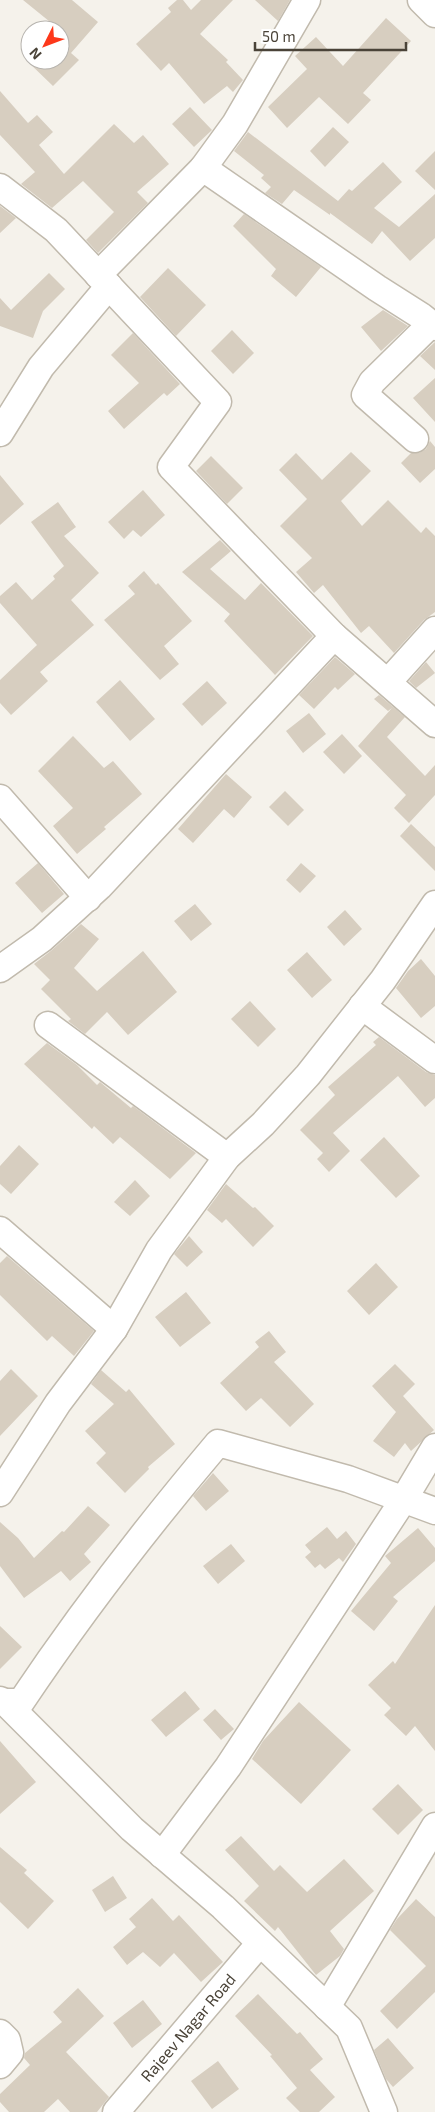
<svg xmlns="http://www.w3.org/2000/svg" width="435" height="2112" viewBox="0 0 435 2112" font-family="'Exo 2',sans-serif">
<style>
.building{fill:#d7cec0}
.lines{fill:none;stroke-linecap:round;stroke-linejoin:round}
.minor-casing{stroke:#c1baad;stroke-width:29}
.minor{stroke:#fff;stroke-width:26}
.labels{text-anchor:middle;stroke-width:4;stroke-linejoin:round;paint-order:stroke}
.street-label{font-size:16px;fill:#4a4338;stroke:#fff}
</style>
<rect width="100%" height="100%" fill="#f5f2eb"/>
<path class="building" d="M23,0H72L98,22L71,53L79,60L53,86L26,60H60V30Z
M177,0H183L191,10L201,0H233L200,34L228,60L226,62L243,80L233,92L227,86L204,104L169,63L161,71L136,44L171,12L168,8Z
M255,0H290L278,21Z
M386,18L411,41L363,93L371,100L348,124L319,97L287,128L268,107L307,69L295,56L316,37L343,66Z
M0,91L28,123L37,115L53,132L39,145L64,174L114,124L134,143L143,135L169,164L137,192L148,203L98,253L86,240L114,212L83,181L52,208L21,184L35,172L0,135Z
M190,107L212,130L194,147L172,124Z
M333,127L349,142L325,167L310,151Z
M248,132L338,201L349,189L352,191L383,162L402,182L374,208L399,227L435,194V238L410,261L382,231L372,244L330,213V215L294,190L282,204L265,193L271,187L261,178L264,175L234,151Z
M435,151V190L415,171Z
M0,206L16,218L0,233Z
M244,214L321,267L296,297L271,276L276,269L233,226Z
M168,268L206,305L176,336L140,297Z
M49,273L65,289L43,311L33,338L0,326V298L11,310Z
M383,310L408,326L381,351L361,327Z
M232,330L254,353L233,374L211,351Z
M133,333L180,384L167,396L164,393L124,429L108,411L139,383L111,355Z
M435,342V370L420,356Z
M435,378V422L413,398Z
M430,441L435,447V469L420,483L401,463L411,453H419L426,449Z
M351,452L371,471L341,501L362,526L388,500L421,533L426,527L435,536V612L424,620L394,653L369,626L361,633L323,585L314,593L296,572L312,558L280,526L307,499L279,470L296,453L322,480Z
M211,456L243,488L227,504L196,471Z
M0,475L24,504L0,525Z
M143,490L165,515L141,537L133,530L124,539L108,522Z
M58,502L76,527L64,536L99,573L71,600L94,625L40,672L48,681L11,715L0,703V680L37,645L0,603V596L16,582L32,600L55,579L53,576L64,566L31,522Z
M220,540L231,551L210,569L245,600L261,583L313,636L275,675L224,621L230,614L182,572Z
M144,571L156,585L158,583L192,621L164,646L179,664L160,680L104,620L135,594L128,586Z
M335,657L355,674L338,690L335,687L314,709L299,695Z
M426,662L435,673L416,688L409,681Z
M120,680L155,719L130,741L96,702Z
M207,681L227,703L202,726L182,704Z
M379,695L405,717L387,737L425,776L435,765V795L409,823L394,808L406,795L358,746L392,708L388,711L374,699Z
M309,713L326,734L303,753L286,731Z
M342,734L362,756L344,774L323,752Z
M73,736L104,768L113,761L142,794L104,827L106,829L77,854L53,826L73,808L38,771Z
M226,774L252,797L234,818L224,809L193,843L178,829Z
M285,791L304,810L288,826L269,807Z
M411,824L435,847V871L400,836Z
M38,863L64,894L42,913L15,883Z
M301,863L316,876L300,893L286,880Z
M195,904L212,924L191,941L174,921Z
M345,910L362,929L344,946L327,927Z
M81,924L99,939L74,968L97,991L143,951L177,992L128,1035L107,1012L85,1034L68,1021L71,1019L41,989L50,980L34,964L52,950Z
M307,952L332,980L312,998L287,970Z
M421,959L435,976V1006L421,1018L396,988L408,971Z
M250,1001L276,1029L258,1047L231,1019Z
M379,1037L426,1072L435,1075V1098L425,1107L398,1076L333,1133L350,1151L329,1172L317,1159L323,1153L300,1130L335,1095L328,1087L376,1045L373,1042Z
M47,1043L77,1065L97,1085L100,1082L131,1108L133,1106L196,1153L170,1179L120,1137L113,1144L94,1126L92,1129L24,1064Z
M384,1137L420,1176L396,1198L360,1160Z
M19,1145L39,1164L11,1194L0,1184V1166Z
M135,1180L150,1196L130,1216L114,1202Z
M226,1184L253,1208L255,1207L274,1226L253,1247L226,1219L222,1223L207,1210Z
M189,1236L203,1252L187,1267L174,1254Z
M7,1256L94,1331L74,1356L52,1336L47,1341L0,1295V1263Z
M376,1263L398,1287L369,1315L347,1291Z
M186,1292L211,1323L180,1347L155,1317Z
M269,1331L286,1352L274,1362L314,1404L290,1427L261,1398L246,1411L220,1383L259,1347L255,1342Z
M395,1364L415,1384L403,1396L434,1430L411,1451L405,1443L394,1457L373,1441L396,1412L372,1386Z
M11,1369L38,1396L0,1436V1381Z
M101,1370L126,1392L129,1389L175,1444L148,1467L149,1469L125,1493L96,1463L106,1453L85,1431L114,1404L91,1384Z
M213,1473L229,1491L206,1511L193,1496Z
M88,1506L110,1525L84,1554L91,1562L70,1581L61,1571L24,1598L0,1566V1522L18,1538L34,1558L62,1531L64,1532Z
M327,1527L337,1539L346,1531L356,1544L343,1562L339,1558L325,1569L320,1564L315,1568L305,1557L311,1552L305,1545Z
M418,1528L435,1548V1561L393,1597L398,1601L374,1631L351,1611L391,1563L385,1556Z
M231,1544L245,1561L218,1584L203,1566Z
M435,1605V1751L415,1726L406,1736L384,1715L391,1708L368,1685L393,1661L395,1664Z
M0,1626L22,1647L0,1669Z
M185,1691L200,1709L166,1737L151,1720Z
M299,1702L351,1750L301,1804L252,1759L263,1741Z
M215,1709L234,1729L221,1740L203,1720Z
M0,1741L36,1782L0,1814Z
M398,1784L423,1810L398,1835L372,1809Z
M241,1836L274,1871L280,1865L307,1892L344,1859L374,1891L330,1931L344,1949L340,1956L316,1975L278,1927L275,1931L244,1901L259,1886L225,1850Z
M0,1847L27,1870L24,1873L54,1901L28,1929L0,1902Z
M113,1876L127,1898L105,1912L92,1890Z
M152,1898L173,1921L179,1915L223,1962L201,1982L174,1953L160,1967L143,1952L127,1965L113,1947L136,1927L129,1919Z
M416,1899L435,1917V1992L397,2029L380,2011L426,1966L390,1930L397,1919Z
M78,1988L104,2016L66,2052L109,2097L97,2112H70L58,2099L44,2112H9L0,2102V2094L30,2065L24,2058L25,2053L62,2022L53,2012Z
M258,1994L297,2034L300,2032L323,2059L310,2070L335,2097L319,2112H300L286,2098L297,2088L270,2056L272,2055L235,2016Z
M143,2000L162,2024L132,2048L113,2023Z
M388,2038L414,2068L393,2087L386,2079L374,2050Z
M218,2061L239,2089L212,2109L191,2081Z"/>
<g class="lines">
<g class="minor-casing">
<g id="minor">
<path d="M421,0L435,14"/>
<path d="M203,168L235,124L307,0"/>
<path d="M0,187L56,230L218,402L171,467L334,636L435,724"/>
<path d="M98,275L203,168L377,288L421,316L435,327"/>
<path d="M0,433L41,367L109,286"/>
<path d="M415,439L365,395L372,382L431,324"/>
<path d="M388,682L435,630"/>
<path d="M0,798L88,898"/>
<path d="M0,969L42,939L99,887L334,636"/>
<path d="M362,1006L435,1060"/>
<path d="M48,1025L227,1157"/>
<path d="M0,1230L114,1329"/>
<path d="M0,1493L58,1403L114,1329L159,1250L227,1157L263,1124L308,1075L383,980L435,904"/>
<path d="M0,1700L5,1702H21C82,1611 147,1527 218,1443L348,1479L435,1511"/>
<path d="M5,1702L132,1829L223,1907L349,2028L384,2112"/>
<path d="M162,1855L228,1767L404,1499L435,1447"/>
<path d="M327,2007L435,1826"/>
<path d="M0,2033L7,2040L10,2053L0,2065"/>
<path id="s1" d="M116,2112L260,1943"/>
</g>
</g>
<use href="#minor" class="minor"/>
</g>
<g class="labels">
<g class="street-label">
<text dy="6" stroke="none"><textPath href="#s1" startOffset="111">Rajeev Nagar Road</textPath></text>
</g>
</g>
<g transform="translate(45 45) rotate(228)"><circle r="24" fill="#ffffff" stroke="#b7b4af"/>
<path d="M0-4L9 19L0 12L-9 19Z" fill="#fd381a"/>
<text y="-8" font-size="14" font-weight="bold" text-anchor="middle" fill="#4a4338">N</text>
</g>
<path d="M255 42v8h151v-8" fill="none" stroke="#4a4338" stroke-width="2.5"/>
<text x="262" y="42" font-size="15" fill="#4a4338" stroke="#ffffff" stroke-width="4" paint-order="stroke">50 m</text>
</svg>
